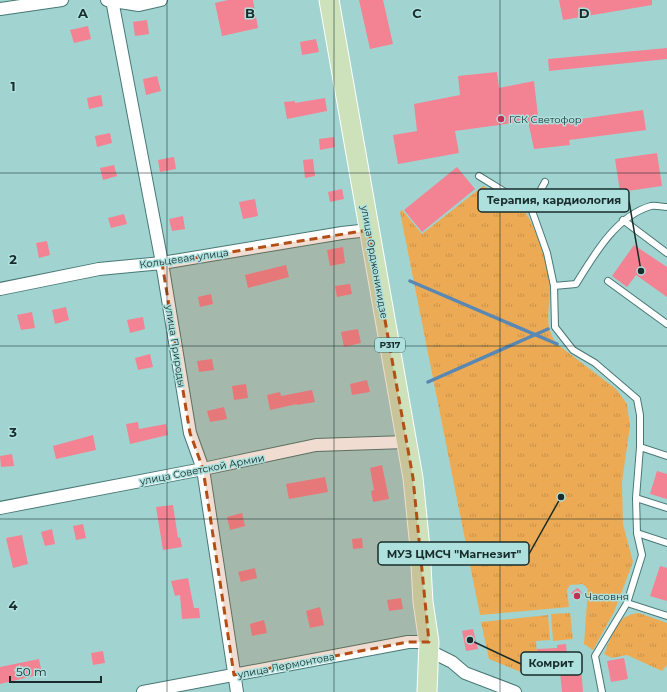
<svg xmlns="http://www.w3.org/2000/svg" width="667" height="692" viewBox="0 0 667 692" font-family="Montserrat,sans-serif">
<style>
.grass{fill:url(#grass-tufts)}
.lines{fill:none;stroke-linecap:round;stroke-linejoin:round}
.stream{stroke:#5a88b4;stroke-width:3.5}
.building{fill:#f38293}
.lane-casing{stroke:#487876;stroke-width:8}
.street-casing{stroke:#487876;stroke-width:14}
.primary-casing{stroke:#fff;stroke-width:21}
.lane{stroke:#fff;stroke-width:6}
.street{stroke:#fff;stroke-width:12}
.primary{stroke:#cde2bb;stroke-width:19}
.marked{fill:#b44e14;fill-opacity:0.2;stroke:#b44e14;stroke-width:3;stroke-dasharray:8 5;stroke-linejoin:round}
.grid{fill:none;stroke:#182c2b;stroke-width:1;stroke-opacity:0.55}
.poi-dot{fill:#bf3053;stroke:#aee1de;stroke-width:1.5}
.labels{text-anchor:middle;stroke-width:3;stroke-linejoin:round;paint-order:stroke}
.shield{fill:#aee1de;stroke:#456261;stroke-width:1}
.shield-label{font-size:9px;font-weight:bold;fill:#182c2b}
.poi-label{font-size:10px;fill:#182c2b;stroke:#aee1de;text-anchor:start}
.street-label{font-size:10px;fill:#182c2b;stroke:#aee1de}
.grid-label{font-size:13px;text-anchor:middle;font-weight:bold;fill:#182c2b;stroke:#aee1de;stroke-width:3;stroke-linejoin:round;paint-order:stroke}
.leader{fill:none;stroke:#182c2b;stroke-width:1.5}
.callout-dot{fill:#182c2b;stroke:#aee1de;stroke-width:1.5}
.callout{fill:#aee1de;stroke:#182c2b;stroke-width:1.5}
.callout-label{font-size:11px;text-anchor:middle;font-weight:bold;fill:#182c2b}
</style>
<defs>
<pattern id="grass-tufts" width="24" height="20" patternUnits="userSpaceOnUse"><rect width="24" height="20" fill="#ecaa54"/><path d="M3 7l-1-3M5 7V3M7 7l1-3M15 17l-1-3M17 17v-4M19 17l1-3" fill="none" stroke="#ca9249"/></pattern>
</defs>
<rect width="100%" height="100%" fill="#a1d4d1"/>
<path class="grass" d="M483,186C492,191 518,203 523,209C535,223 550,270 550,288C550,309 543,326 557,344L616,389L627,404L630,426L622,482L623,524L633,562L614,612L593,650L584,644L588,589L583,584L570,585L567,590L569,607L480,615L400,212L402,210L422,234Z
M570,613L573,639L553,641L551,614Z
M639,613L667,623V665L662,671L627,655L612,658L604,654C613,635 615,615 639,613Z
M548,615L550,640L536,641L538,663L530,667L528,675L489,659L481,622Z"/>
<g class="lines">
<path class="stream" d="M410,281L557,344
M428,382L548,329"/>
</g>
<path class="building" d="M228,0H253L258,28L222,36L215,3Z
M359,0H383L393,44L370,49Z
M559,0H652V5L563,20Z
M147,20L149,34L135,36L133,22Z
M88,26L91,39L74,43L70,30Z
M316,39L319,52L302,55L300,42Z
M667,48V59L549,71L548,59Z
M497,72L499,88L534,81L539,125L643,110L646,130L569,140L570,145L534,149L528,121L455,131L459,153L398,164L393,135L417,131L414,104L460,95L458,76Z
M157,76L161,91L146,95L143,79Z
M101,95L103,106L89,109L87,98Z
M325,98L327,111L287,119L284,102L295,101V103Z
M110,133L112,143L97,147L95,136Z
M334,137L335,147L320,150L319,139Z
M657,153L662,186L620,192L615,159Z
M174,157L176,169L160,172L158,160Z
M313,159L315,176L305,178L303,160Z
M114,165L117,176L103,180L100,168Z
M457,167L475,189L422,232L404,210Z
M342,189L344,199L330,202L328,192Z
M255,199L258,216L243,219L239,202Z
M124,214L127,224L111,228L108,218Z
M183,216L185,229L172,231L169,219Z
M47,241L50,255L39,258L36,243Z
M634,245L667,267V297L636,275L627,287L612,276Z
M343,247L345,263L330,266L327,250Z
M286,265L289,277L248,288L245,275Z
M350,284L352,294L337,297L335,286Z
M211,294L213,304L200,307L198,297Z
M66,307L69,320L55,324L52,310Z
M32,312L35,328L21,330L17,315Z
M143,317L145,329L130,333L127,320Z
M358,329L361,343L344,347L341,332Z
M150,354L153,367L138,370L135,358Z
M212,359L214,370L199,372L197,361Z
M367,380L370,392L352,395L350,384Z
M246,384L248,398L234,400L232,386Z
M312,390L315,402L297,405V404L270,410L267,395L280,392L281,396Z
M224,407L227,419L210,422L207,411Z
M138,422L139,429L166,424L168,435L130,444L126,424Z
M93,435L96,450L56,459L53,446Z
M12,454L14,466L1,467L0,456Z
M382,465L389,499L373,502L371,491L374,490L370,468Z
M657,471L667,474V499L650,494Z
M325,477L328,492L289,499L286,484Z
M173,505L178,538L180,537L182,547L163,550L156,507Z
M242,513L245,526L230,530L227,517Z
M83,524L86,538L76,540L73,526Z
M52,529L55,544L45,546L41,532Z
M22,535L28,564L13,568L6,538Z
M362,538L363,548L353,549L352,539Z
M395,542L398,555L382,559L379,546Z
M660,566L667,568V601L650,596Z
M255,568L257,578L241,582L238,572Z
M188,578L194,608H199L200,618L182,619L180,595L175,596L171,581Z
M577,588L579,589L582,593L578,600L571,593Z
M401,598L403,609L389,611L387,600Z
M320,607L324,625L310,628L306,611Z
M264,620L267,633L252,636L250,624Z
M473,629L478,649L466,651L462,631Z
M566,644L568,667L581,666L583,692H562L560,671L539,673L537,649L557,648V645Z
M103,651L105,663L93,665L91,653Z
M624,658L628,679L611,682L607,661Z
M39,659L42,674L0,684V667Z"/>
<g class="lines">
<g class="lane-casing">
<path id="lane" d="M479,176L531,208L547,253L554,286
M531,208L545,182
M623,220L667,253
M608,281L667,324
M640,447L667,456
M636,498L667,508
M637,533L667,543
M627,603L667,616
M602,692L595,656L627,603L642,555L637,533L636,498L640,447V415L637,399L595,363L573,350L555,327L554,286L576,284C594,255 616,216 651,206C656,205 662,207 667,207"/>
</g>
<g class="street-casing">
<path id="street" d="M107,0L139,5L161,0
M112,0L162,263L190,433L203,469L237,692
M0,9L62,0
M0,289L99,269L162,263L342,233L369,230
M0,508L203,469L316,445L406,442
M143,692L408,642H429L434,653L452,662L465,673L515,692"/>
</g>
<g class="primary-casing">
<path id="primary" d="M329,0L413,478L420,548L423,602L429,642L427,692"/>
</g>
<use href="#lane" class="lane"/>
<use href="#street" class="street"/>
<use href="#primary" class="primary"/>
</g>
<path class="marked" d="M369,230L413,478L429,642H408L234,675L203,469L190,433L162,263Z"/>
<path class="grid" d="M167,0V692M334,0V692M500,0V692M0,173H667M0,346H667M0,519H667"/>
<g class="poi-dot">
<circle cx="501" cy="119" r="4"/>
<circle cx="577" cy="596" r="4"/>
</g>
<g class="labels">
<rect class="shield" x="375" y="338" width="30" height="14" rx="3"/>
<g class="shield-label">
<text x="390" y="348">Р317</text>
</g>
<g class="poi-label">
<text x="509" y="123">ГСК Светофор</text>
<text x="585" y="600">Часовня</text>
</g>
<g class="street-label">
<text transform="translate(184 258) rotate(-8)" y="4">Кольцевая улица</text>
<text transform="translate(375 262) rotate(80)" y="4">улица Орджоникидзе</text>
<text transform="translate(176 346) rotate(81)" y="4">улица Природы</text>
<text transform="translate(202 469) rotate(-11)" y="4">улица Советской Армии</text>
<text transform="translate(286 665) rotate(-11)" y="4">улица Лермонтова</text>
</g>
</g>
<g class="grid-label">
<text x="83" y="18">A</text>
<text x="250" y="18">B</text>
<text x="417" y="18">C</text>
<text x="584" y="18">D</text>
<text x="13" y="91">1</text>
<text x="13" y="264">2</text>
<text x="13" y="437">3</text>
<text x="13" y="610">4</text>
</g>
<path class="leader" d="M641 271L629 201M561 497L529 554M470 640L521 664"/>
<g class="callout-dot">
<circle cx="641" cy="271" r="4"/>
<circle cx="561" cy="497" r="4"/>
<circle cx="470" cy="640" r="4"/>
</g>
<g class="callout">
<rect x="478" y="189" width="151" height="23" rx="4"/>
<rect x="378" y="542" width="151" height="23" rx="4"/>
<rect x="521" y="652" width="61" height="23" rx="4"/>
</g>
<g class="callout-label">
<text x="554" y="204">Терапия, кардиология</text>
<text x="454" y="558">МУЗ ЦМСЧ "Магнезит"</text>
<text x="551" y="667">Комрит</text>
</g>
<path d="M10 676v6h91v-6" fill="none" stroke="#182c2b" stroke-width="2"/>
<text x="16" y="676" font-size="12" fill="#182c2b" stroke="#aee1de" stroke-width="3" paint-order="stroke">50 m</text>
</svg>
